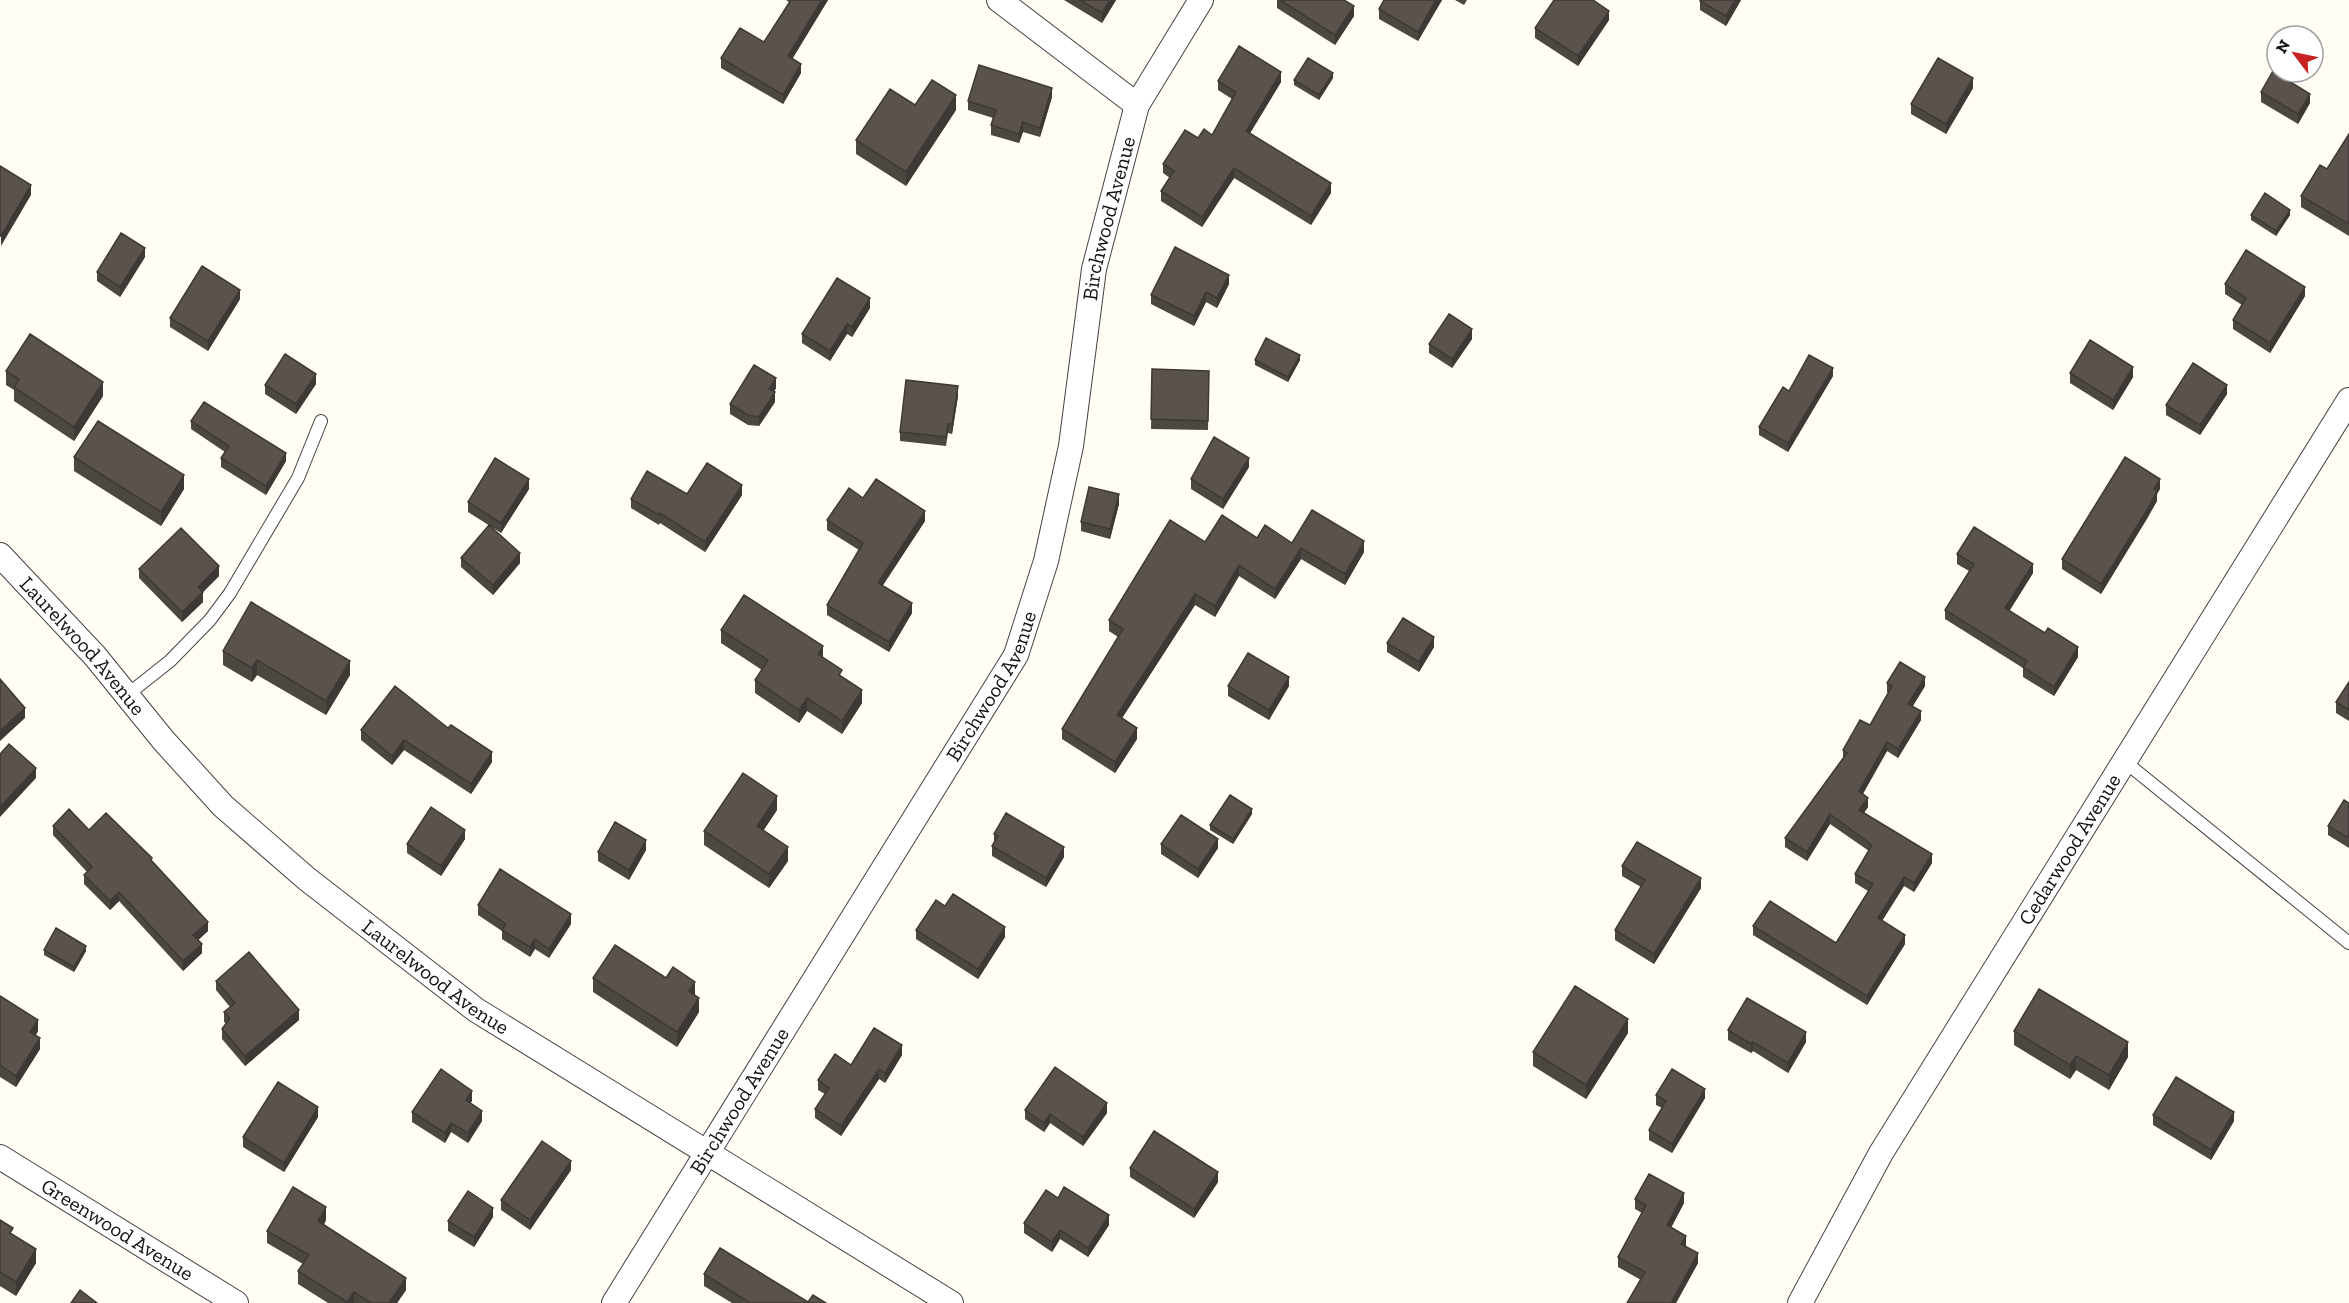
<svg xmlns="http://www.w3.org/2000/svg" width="2349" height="1303" viewBox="0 0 2349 1303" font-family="'Zilla Slab',serif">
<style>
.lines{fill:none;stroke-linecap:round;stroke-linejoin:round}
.service-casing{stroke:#444;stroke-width:14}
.minor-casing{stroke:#444;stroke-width:26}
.service{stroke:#fff;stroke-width:12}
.minor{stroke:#fff;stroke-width:24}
.wall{fill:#4d4741}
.shaded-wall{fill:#3f3935}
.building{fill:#5a524c;stroke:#3f3935;stroke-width:1.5}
.labels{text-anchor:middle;stroke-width:6;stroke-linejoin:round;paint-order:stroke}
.street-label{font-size:21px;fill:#111;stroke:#fff}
</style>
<rect width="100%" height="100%" fill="#fffdf4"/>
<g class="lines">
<g class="service-casing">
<path id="service" d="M127,695L170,661L210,620L230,593L298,478L321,421
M2124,761L2349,943"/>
</g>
<g class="minor-casing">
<g id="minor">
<path d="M999,0L1137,105"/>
<path id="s1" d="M0,555L95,656L164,741L223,806L307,879L476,1010L951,1303"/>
<path id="s2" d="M0,1157L236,1303"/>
<path id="s3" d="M614,1303L1016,655L1046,561L1071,446L1094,269L1137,105L1201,0"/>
<path id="s4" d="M1800,1303L1881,1153L2349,400"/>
</g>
</g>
<use href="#service" class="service"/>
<use href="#minor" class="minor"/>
</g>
<path class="wall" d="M786,0H828L792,59L801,73L783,104L721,68V58L764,42L789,2Z
M1064,0H1116L1102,23Z
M1277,0H1344L1354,16L1335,45L1277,8Z
M1442,0L1418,41L1379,19V9Z
M1455,0H1467L1464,5Z
M1741,0L1726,26L1700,10V1Z
M1609,20L1578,66L1535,38V28Z
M1333,78L1319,100L1294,85V80Z
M1218,81L1281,82L1250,133L1331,193L1311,225L1234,178L1202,227L1161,201V191L1170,178L1163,173V164L1198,138L1212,135L1232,99L1218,90Z
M1973,88L1946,134L1911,114V104Z
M2261,92L2310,103L2298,124L2261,102Z
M1052,97L1040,137L1023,132L1019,143L991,135V125L993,118L968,110V101Z
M915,105L956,110L906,186L856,154V140Z
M2349,134V236L2301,207V196L2327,169Z
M2251,215H2290L2276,236L2251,220Z
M145,257L120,297L97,281V272Z
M1229,284L1217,308L1206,302L1194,326L1151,304V295Z
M2225,284L2305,296L2270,353L2233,329V320L2242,305L2225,294Z
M240,299L208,351L170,327V318Z
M870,308L852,337L847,334L830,361L802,343V334Z
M1472,339L1452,368L1429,353V344Z
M1255,360H1300L1288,382L1255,365Z
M1152,369L1209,371L1208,430L1151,429Z
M6,371L103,396L74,441L14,401V390L6,385Z
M2070,373L2133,377L2113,410L2070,383Z
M1833,376L1788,452L1759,435V427L1789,391Z
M316,384L296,414L265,394V385Z
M776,388L774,392L775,402L759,426L748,425L730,414V404Z
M2227,394L2200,435L2166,415V405Z
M958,396L952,434L948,433L946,446L900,441V432Z
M191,421L286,461L266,495L221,467V458L225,452L191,429Z
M74,457L184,489L161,526L74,471Z
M1249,467L1223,509L1191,489V479Z
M529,489L501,533L468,512V502Z
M2160,489L2157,494V501L2147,519L2101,594L2062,569V559Z
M687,494L742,495L705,552L660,523L659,525L631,508V499Z
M863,498L925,521L882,586L912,613L889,652L827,615V605L859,550L827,530V520Z
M1119,504L1110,539L1081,531V522Z
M1257,538L1364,552L1345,585L1301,559L1275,599L1239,576L1215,617L1195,605L1122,718L1137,739L1115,773L1062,739V729L1118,637L1109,631V620L1205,542Z
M1957,554L2033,573L2009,611L2078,657L2054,696L2023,677V668L1945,619V610L1969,571L1957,564Z
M461,558L520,563L493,595L461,567Z
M139,569L219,576L203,592V602L182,622L139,578Z
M721,630L823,657L842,677L862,703L842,734L807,711L799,723L755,693V680L762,670L721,643Z
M1387,643L1434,647L1419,672L1387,652Z
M223,651L350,675L326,715L257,675L252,682L223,665Z
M2349,682V721L2336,713V702Z
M1887,683L1925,686L1913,706L1921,720L1898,758L1887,751L1863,794L1868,807L1864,813L1932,863L1914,892L1904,886L1882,921L1905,944L1867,1005L1753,935V926L1836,943L1868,891L1855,883V874L1869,851L1830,824L1807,861L1785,847V838L1843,758V750L1870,725L1889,693L1887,692Z
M1228,686H1289L1269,720L1228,696Z
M361,730L492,762L471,794L404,750L392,765L361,740Z
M2349,803V848L2328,835V826Z
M777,810L763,831L788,861L769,888L704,845V831Z
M1252,814L1233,844L1210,830V825Z
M53,826L89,830L152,862L208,931L198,940L202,953L183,971L119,901L110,910L84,884V875L87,872L53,835Z
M994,834L1064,857L1046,887L992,856V846L994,842Z
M465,839L441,876L407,853V844Z
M1161,844L1218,848L1198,878L1161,854Z
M646,850L629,880L598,861V852Z
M1622,866L1701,888L1654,964L1615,940V930L1641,887L1622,876Z
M478,905L571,924L549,958L535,949L530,957L502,939V931L478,915Z
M916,930L1005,937L978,979L916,939Z
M44,950L86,951L74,972L44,955Z
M593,978H666L695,996L699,1012L677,1047L593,992Z
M216,981L299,1020L245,1066L222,1039V1029L226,1023L224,1022V1012L230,1007L216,990Z
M0,996L38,1031L36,1035L40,1049L16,1087L0,1077Z
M1728,1030L1806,1042L1788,1073L1753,1051L1751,1053L1728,1040Z
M2014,1031L2128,1057L2109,1090L2076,1070L2070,1079L2014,1045Z
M1628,1033L1586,1099L1533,1066V1052Z
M902,1055L885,1083L879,1079L841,1136L815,1118V1109L825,1094L818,1090V1080L851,1065Z
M1656,1095L1705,1098L1672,1153L1649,1140V1130L1662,1108L1656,1105Z
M472,1101L470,1103L482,1121L468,1143L451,1132L445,1143L412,1122V1112Z
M1025,1110L1107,1113L1083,1146L1050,1123L1044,1132L1025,1119Z
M2153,1115L2234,1121L2211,1160L2153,1125Z
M318,1117L284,1172L243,1147V1137Z
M1130,1168L1218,1182L1194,1218L1130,1177Z
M571,1170L530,1230L501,1210V1200Z
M1058,1198L1109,1225L1088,1257L1060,1239L1052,1252L1024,1233V1223Z
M1635,1199L1684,1203L1671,1228L1686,1246L1698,1263L1676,1303H1627L1641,1280L1618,1267V1257L1642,1213L1635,1209Z
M493,1217L474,1247L448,1231V1221Z
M0,1220L36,1263L16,1296L0,1286Z
M326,1220L324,1225L406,1290L397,1303H328L298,1284V1271L303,1264L267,1243V1231Z
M704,1274L808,1302L826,1303H732L704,1286Z"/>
<path class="shaded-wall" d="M822,0H828L788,66V56Z
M1110,0H1116L1102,23V13Z
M1436,0H1442L1418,41V32Z
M1735,0H1741L1726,26V16Z
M1354,6V16L1335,45V35Z
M1609,11V20L1578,66V56Z
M801,64V73L783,104V95Z
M1281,72V82L1246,140V131Z
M1333,73V78L1319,100V95Z
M1973,78V88L1946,134V124Z
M1052,88V97L1040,137V128Z
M2310,94V103L2298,124V114Z
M956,95V110L906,186V172Z
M1023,122V132L1019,143V134Z
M1234,168V178L1202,227V217Z
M1331,183V193L1311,225V216Z
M31,185V195L1,246V236Z
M2290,210V215L2276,236V231Z
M145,248V257L120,297V287Z
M1229,275V284L1217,308V298Z
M2305,287V296L2270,353V343Z
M240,290V299L208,351V341Z
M1206,292V302L1194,326V316Z
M870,298V308L852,337V327Z
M847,324V334L830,361V351Z
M1472,329V339L1452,368V359Z
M1300,355V360L1288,382V377Z
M2133,367V377L2113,410V400Z
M1833,368V376L1788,452V443Z
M316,374V384L296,414V404Z
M776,378V388L769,399V389Z
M103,382V396L74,441V427Z
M2227,385V394L2200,435V425Z
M958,386V396L952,434V424Z
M775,392V402L759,426V417Z
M286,453V461L266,495V486Z
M1249,458V467L1223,509V499Z
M184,475V489L161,526V512Z
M529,479V489L501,533V523Z
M2160,479V489L2157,494V501L2101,594V584L2154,489Z
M742,485V495L705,552V542Z
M1119,494V504L1110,539V529Z
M925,511V521L878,593V583Z
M1364,541V552L1345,585V574Z
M1301,548V559L1275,599V589Z
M520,553V563L493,595V585Z
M2033,564V573L2005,618V608Z
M1239,565V576L1215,617V606Z
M219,566V576L203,592V602L182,622V612L198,587Z
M1195,594V605L1117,726V715Z
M912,603V613L889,652V642Z
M1434,637V647L1419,672V662Z
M823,646V659L818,654Z
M2078,647V657L2054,696V687Z
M257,660V675L252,682V668Z
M350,661V675L326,715V701Z
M1289,677V686L1269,720V710Z
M1925,677V686L1908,713V704Z
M862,690V703L842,734V721Z
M807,698V711L799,723V710Z
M25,708V718L0,741V731Z
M1921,711V720L1898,758V749Z
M1137,728V739L1115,773V762Z
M404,740V750L392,765V756Z
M1887,742V751L1859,800V791Z
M492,752V762L471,794V784Z
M36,768V778L0,817V807Z
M777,796V810L757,840V826Z
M1868,798V807L1859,819V810Z
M1252,809V814L1233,844V839Z
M1830,814V824L1807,861V852Z
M465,830V839L441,876V866Z
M1218,839V848L1198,878V869Z
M646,840V850L629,880V870Z
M788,847V861L769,888V874Z
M1064,847V857L1046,887V878Z
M1932,854V863L1914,892V883Z
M1904,877V886L1878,927V918Z
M1701,878V888L1654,964V954Z
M119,892V901L110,910V901Z
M571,914V924L549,958V949Z
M208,922V931L193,945V935Z
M1005,927V937L978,979V969Z
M1905,935V944L1867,1005V996Z
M535,939V949L530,957V947Z
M202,944V953L183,971V961Z
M86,946V951L74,972V967Z
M695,982V996L689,991Z
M699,998V1012L677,1047V1032Z
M299,1010V1020L245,1066V1056Z
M1628,1019V1033L1586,1099V1085Z
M38,1020V1031L30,1043V1032Z
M1806,1032V1042L1788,1073V1063Z
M40,1038V1049L16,1087V1076Z
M1753,1042V1051L1751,1053V1044Z
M2128,1042V1057L2109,1090V1075Z
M902,1045V1055L885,1083V1073Z
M2076,1056V1070L2070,1079V1065Z
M879,1069V1079L841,1136V1126Z
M1705,1089V1098L1672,1153V1144Z
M472,1091V1101L466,1110V1100Z
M1107,1103V1113L1083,1146V1137Z
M318,1107V1117L284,1172V1163Z
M482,1111V1121L468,1143V1133Z
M2234,1112V1121L2211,1160V1150Z
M1050,1114V1123L1044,1132V1123Z
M451,1123V1132L445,1143V1133Z
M571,1161V1170L530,1230V1220Z
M1218,1172V1182L1194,1218V1209Z
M1684,1193V1203L1667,1235V1225Z
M326,1207V1220L318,1234V1221Z
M493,1208V1217L474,1247V1237Z
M1109,1215V1225L1088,1257V1248Z
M1060,1230V1239L1052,1252V1242Z
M1686,1236V1246L1681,1254V1244Z
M36,1249V1263L16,1296V1282Z
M1698,1253V1263L1676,1303H1671Z
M406,1278V1290L397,1303H389Z
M354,1292V1303H347V1302Z"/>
<path class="building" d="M791,0H822L788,56L801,64L783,95L721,58L740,28L764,42Z
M1080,0H1110L1102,13Z
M1280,0H1344L1354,6L1335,35Z
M1384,0H1436L1418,32L1379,9Z
M1554,0H1593L1609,11L1578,56L1535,28Z
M1701,0H1735L1726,16L1700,1Z
M1239,46L1281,72L1246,131L1331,183L1311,216L1234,168L1202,217L1161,191L1174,171L1163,164L1185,130L1198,138L1204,129L1212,135L1236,92L1218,81Z
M1308,58L1333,73L1319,95L1294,80Z
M1938,58L1973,78L1946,124L1911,104Z
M979,65L1052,88L1040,128L1023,122L1019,134L991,125L996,110L968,101Z
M2273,71L2310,94L2298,114L2261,92Z
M932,80L956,95L906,172L856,140L890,89L915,105Z
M2349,134V224L2301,196L2320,165L2327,169Z
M0,166L31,185L1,236H0Z
M2265,193L2290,210L2276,231L2251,215Z
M121,233L145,248L120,287L97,272Z
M1175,247L1229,275L1217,298L1206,292L1194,316L1151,295Z
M2246,250L2305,287L2270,343L2233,320L2246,298L2225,284Z
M202,266L240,290L208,341L170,318Z
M837,278L870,298L852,327L847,324L830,351L802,334Z
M1449,314L1472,329L1452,359L1429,344Z
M30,334L103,382L74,427L14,387L19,379L6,371Z
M1266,338L1300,355L1288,377L1255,360Z
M2090,340L2133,367L2113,400L2070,373Z
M285,354L316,374L296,404L265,385Z
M1809,355L1833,368L1788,443L1759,427L1783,387L1789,391Z
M2193,363L2227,385L2200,425L2166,405Z
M754,365L776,378L769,389L775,392L759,417L748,415L730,404Z
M1152,369L1209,371L1208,421L1151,419Z
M906,380L958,386L952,424H948L946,437L900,432Z
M204,402L286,453L266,486L221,458L229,446L191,421Z
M98,421L184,475L161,512L74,457Z
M1214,437L1249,458L1223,499L1191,479Z
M2125,457L2160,479L2154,489L2157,491L2147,510L2101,584L2062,559Z
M495,458L529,479L501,523L468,502Z
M707,463L742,485L705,542L660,513L659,515L631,499L647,471L687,494Z
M876,479L925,511L878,583L912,603L889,642L827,605L863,543L827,520L849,488L863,498Z
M1089,487L1119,494L1110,529L1081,522Z
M1312,510L1364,541L1345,574L1301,548L1275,589L1239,565L1215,606L1195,594L1117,715L1137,728L1115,762L1062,729L1123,629L1109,620L1170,520L1205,542L1222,515L1257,538L1265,525L1292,543Z
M489,525L520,553L493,585L461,558Z
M1974,527L2033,564L2005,608L2045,633L2048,628L2078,647L2054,687L2023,667L2027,661L1945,610L1974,564L1957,554Z
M181,528L219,566L198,587L203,592L182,612L139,569Z
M744,595L823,646L818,654L842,670L839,675L862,690L842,721L807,698L799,710L755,680L768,660L721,630Z
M251,602L350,661L326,701L257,660L252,668L223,651Z
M1403,618L1434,637L1419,662L1387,643Z
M1248,653L1289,677L1269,710L1228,686Z
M1900,662L1925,677L1908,704L1921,711L1898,749L1887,742L1859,791L1868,798L1859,810L1932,854L1914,883L1904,877L1878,918L1905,935L1867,996L1753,926L1770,901L1836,943L1873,884L1855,874L1872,845L1830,814L1807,852L1785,838L1847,753L1843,750L1860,720L1870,725L1892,686L1887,683Z
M0,679L25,708L0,731Z
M2349,682V710L2336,702Z
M395,686L448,728L451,725L492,752L471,784L404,740L392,756L361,730Z
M9,744L36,768L0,807V754Z
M743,773L777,796L757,826L788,847L769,874L704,831Z
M1230,795L1252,809L1233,839L1210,825Z
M2344,800L2349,803V838L2328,826Z
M431,807L465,830L441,866L407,844Z
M69,809L89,830L106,813L152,858L151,860L208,922L193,935L202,944L183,961L119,892L110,901L84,875L92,867L53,826Z
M1006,813L1064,847L1046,878L992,846L998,836L994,834Z
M1181,815L1218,839L1198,869L1161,844Z
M615,822L646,840L629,870L598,852Z
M1637,842L1701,878L1654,954L1615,930L1645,880L1622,866Z
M500,869L571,914L549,949L535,939L530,947L502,930L506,924L478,905Z
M953,894L1005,927L978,969L916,930L936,900L945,906Z
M56,928L86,946L74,967L44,950Z
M615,945L666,978L673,967L695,982L689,991L699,998L677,1032L593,978Z
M249,952L299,1010L245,1056L222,1029L230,1018L224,1012L235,1003L216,981Z
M1575,986L1628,1019L1586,1085L1533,1052Z
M2039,989L2128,1042L2109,1075L2076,1056L2070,1065L2014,1031Z
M0,996L38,1020L30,1032L40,1038L16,1076L0,1065Z
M1747,998L1806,1032L1788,1063L1753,1042L1751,1044L1728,1030Z
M874,1028L902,1045L885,1073L879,1069L841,1126L815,1109L829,1088L818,1080L835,1054L851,1065Z
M1055,1067L1107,1103L1083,1137L1050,1114L1044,1123L1025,1110Z
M441,1069L472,1091L466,1100L482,1111L468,1133L451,1123L445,1133L412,1112Z
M1672,1069L1705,1089L1672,1144L1649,1130L1666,1101L1656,1095Z
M2176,1077L2234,1112L2211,1150L2153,1115Z
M278,1082L318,1107L284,1163L243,1137Z
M1154,1131L1218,1172L1194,1209L1130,1168Z
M542,1141L571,1161L530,1220L501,1200Z
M1649,1174L1684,1193L1667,1225L1686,1236L1681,1244L1698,1253L1671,1303H1627L1645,1272L1618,1257L1646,1205L1635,1199Z
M293,1187L326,1207L318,1221L406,1278L389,1303H371L354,1292L347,1302L298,1271L309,1255L267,1231Z
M1064,1187L1109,1215L1088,1248L1060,1230L1052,1242L1024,1223L1046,1190L1058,1198Z
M468,1191L493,1208L474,1237L448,1221Z
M0,1220L13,1228L10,1233L36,1249L16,1282L0,1272Z
M720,1248L808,1302L813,1295L826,1303H750L704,1274Z
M80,1290L97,1303H71Z"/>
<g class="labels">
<g class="street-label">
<text dy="7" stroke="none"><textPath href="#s3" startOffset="1210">Birchwood Avenue</textPath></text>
<text dy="7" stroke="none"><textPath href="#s1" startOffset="123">Laurelwood Avenue</textPath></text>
<text dy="7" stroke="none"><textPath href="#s3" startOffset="724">Birchwood Avenue</textPath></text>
<text dy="7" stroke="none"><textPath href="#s4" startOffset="528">Cedarwood Avenue</textPath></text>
<text dy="7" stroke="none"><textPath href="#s1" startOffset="609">Laurelwood Avenue</textPath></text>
<text dy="7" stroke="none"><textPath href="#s3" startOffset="238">Birchwood Avenue</textPath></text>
<text dy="7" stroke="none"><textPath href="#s2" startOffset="138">Greenwood Avenue</textPath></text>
</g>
</g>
<g transform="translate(2295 54) rotate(302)"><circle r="28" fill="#ffffff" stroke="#a0a0a0" stroke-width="1.5"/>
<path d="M0-4.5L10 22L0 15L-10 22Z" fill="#c82122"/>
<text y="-9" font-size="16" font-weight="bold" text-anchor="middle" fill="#111111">N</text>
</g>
</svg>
